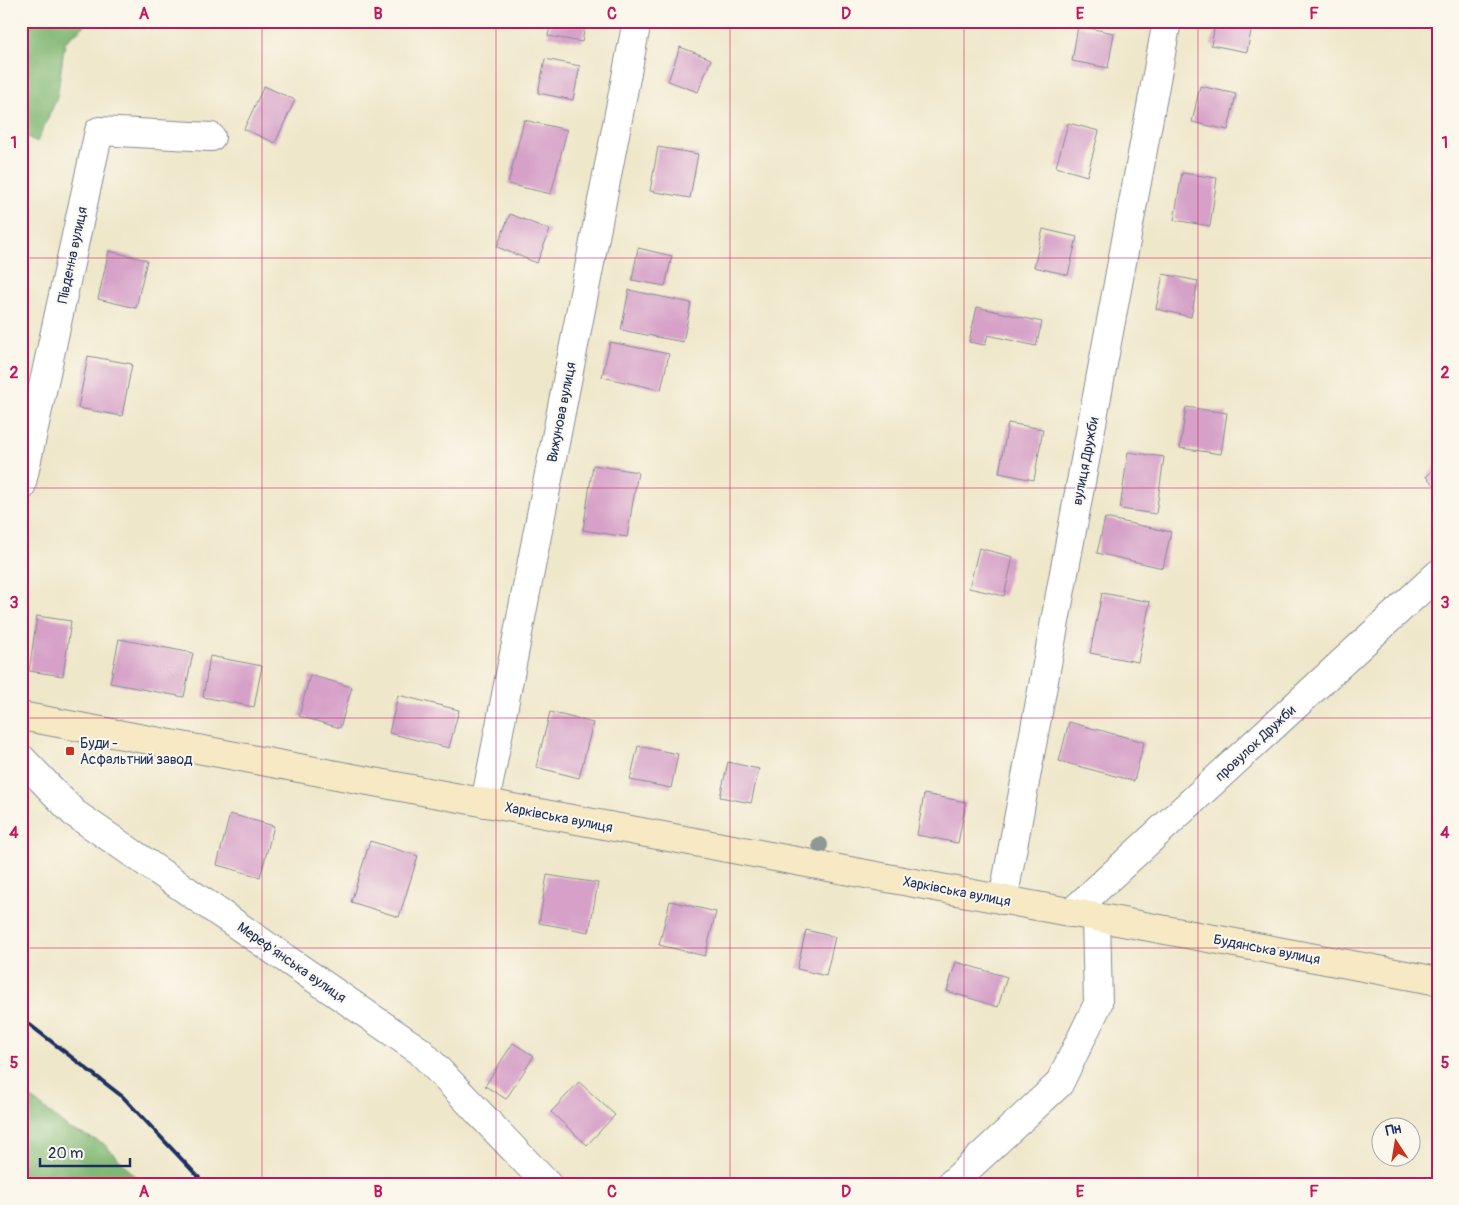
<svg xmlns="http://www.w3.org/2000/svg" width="1459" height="1205" viewBox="0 0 1459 1205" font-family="Pangolin,sans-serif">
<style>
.forest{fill:#82b875;stroke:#4e746a}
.building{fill:#d6a0c8}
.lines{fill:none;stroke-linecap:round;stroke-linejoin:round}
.street-casing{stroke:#858b94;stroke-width:30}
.secondary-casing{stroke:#858b94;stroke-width:30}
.street{stroke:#fff;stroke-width:28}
.secondary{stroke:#f6e9c3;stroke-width:28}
.rail{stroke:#1b2f5e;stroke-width:4}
.tree{fill:#8d9995}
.grid{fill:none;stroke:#c2185b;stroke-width:1;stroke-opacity:0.55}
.poi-dot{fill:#c8321e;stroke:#fbf7ec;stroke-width:2}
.labels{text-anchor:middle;stroke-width:4;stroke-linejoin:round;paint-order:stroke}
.street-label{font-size:14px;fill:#1b2f5e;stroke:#fbf7ec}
.poi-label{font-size:14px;fill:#1b2f5e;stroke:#fbf7ec;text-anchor:start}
.neatline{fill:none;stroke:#c2185b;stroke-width:2}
.grid-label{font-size:16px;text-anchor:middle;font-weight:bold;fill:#c2185b}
</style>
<rect width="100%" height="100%" fill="#fbf7ec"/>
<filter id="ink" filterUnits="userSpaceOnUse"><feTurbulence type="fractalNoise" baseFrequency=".02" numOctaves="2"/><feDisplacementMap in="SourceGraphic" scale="10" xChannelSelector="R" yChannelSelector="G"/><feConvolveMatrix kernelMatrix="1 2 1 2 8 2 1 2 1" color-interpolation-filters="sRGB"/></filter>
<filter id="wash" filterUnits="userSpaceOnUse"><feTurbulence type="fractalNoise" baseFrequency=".0096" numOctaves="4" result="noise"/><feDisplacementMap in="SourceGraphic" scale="20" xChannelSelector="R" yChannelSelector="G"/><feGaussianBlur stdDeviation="1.12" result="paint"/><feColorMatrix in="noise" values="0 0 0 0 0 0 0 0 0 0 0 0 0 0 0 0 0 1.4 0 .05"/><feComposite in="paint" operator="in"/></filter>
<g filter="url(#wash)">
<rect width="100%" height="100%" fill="#efe7ca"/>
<path class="forest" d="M21,21H90L65,42L57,98L37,142L21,134Z
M21,1089L68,1128L103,1143L143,1184H21Z"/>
<g id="blocks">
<path class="building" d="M551,21H586L582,42L548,36Z
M1216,21H1253L1247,52L1211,45Z
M1078,26L1114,33L1108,68L1072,61Z
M680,47L711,59L698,92L668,81Z
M545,59L580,66L573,100L538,93Z
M264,86L295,100L275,143L244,129Z
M1200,86L1236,94L1228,130L1192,122Z
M524,120L567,130L551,194L508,184Z
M1068,123L1099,131L1087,176L1056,167Z
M658,147L698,154L690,198L650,191Z
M1182,173L1217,178L1210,226L1174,220Z
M510,214L550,230L537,263L497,247Z
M1043,229L1077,237L1068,275L1034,267Z
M638,248L672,256L665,286L632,280Z
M109,251L147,260L136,308L98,299Z
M1163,274L1198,281L1191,317L1156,309Z
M629,290L691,303L683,342L621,330Z
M977,307L1042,322L1036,346L988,335L985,345L969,342Z
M610,342L669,354L661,390L602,377Z
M88,356L132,364L122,416L78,408Z
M1186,407L1227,413L1221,454L1180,448Z
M1008,423L1043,429L1034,480L999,473Z
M1128,452L1164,457L1156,514L1120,509Z
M1438,464V488L1426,477Z
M593,465L638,472L627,537L583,530Z
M1105,518L1171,532L1163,568L1097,553Z
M979,548L1013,557L1004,596L969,588Z
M1102,593L1150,602L1138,662L1090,653Z
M37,616L71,621L63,676L29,671Z
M119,639L193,653L184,697L110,683Z
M210,656L262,666L254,707L203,697Z
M310,675L352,687L340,728L299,716Z
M398,695L459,710L449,748L389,733Z
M550,712L593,723L579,778L536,767Z
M1069,722L1144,742L1134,781L1059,761Z
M638,746L678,754L671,788L630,780Z
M728,762L759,769L751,803L720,797Z
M924,794L966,802L958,843L917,835Z
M230,814L274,826L260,877L217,865Z
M370,841L418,856L399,917L351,902Z
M547,875L598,883L589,932L539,923Z
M670,901L716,912L705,956L659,945Z
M806,930L835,937L826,976L797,969Z
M956,962L1007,977L998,1007L947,991Z
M513,1043L534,1056L506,1099L485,1086Z
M579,1082L615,1115L587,1145L551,1112Z"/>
</g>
</g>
<g filter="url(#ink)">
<use href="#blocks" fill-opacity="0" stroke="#858b94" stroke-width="1"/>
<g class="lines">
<g class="street-casing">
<path id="street" d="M21,487L99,131L211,137
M21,758L74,813L420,1051L547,1184
M485,803L637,21
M1003,900L1167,21
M1071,913L1438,574
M951,1184L1059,1084L1098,1004L1096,917"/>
</g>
<g class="secondary-casing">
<path id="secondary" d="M21,716L1438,981"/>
</g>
<use href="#street" class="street"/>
<use href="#secondary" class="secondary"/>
<path class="rail" d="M21,1018L123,1097L205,1184"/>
</g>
<circle class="tree" cx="820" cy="845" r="8"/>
</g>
<path class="grid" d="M262,21V1184M496,21V1184M730,21V1184M964,21V1184M1198,21V1184M21,258H1438M21,488H1438M21,718H1438M21,948H1438"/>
<rect class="poi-dot" x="65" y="746" width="10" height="10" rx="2.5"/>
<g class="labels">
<g class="street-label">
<text transform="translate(72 255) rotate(-78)" y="5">Південна вулиця</text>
<text transform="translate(561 412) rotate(-79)" y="5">Вижунова вулиця</text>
<text transform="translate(1085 461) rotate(-79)" y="5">вулиця Дружби</text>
<text transform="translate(1255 743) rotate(-43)" y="5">провулок Дружби</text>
<text transform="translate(559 817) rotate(11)" y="5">Харківська вулиця</text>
<text transform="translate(957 891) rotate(11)" y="5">Харківська вулиця</text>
<text transform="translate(1267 949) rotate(11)" y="5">Будянська вулиця</text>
<text transform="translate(292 962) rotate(35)" y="5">Мереф'янська вулиця</text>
</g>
<g class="poi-label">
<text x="80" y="748">Буди -<tspan x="80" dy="16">Асфальтний завод</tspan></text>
</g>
</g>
<rect width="1459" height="1205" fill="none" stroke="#fbf7ec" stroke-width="55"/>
<g transform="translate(1396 1142) rotate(348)"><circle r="24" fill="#fbf7ec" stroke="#a1a7b3"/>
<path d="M0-4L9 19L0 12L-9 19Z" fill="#c8321e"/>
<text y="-8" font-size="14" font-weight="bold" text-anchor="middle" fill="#1b2f5e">Пн</text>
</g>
<path d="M40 1158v8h90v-8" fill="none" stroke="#1b2f5e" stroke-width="2.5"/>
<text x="48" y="1158" font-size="15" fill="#1b2f5e" stroke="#fbf7ec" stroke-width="4" paint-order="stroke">20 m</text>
<rect x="28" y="28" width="1404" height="1150" class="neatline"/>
<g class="grid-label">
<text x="144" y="19">A</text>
<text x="378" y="19">B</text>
<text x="612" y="19">C</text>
<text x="846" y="19">D</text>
<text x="1080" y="19">E</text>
<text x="1314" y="19">F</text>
<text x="14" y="148">1</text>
<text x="1445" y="148">1</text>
<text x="14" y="378">2</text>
<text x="1445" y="378">2</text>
<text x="14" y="608">3</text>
<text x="1445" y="608">3</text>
<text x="14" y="838">4</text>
<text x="1445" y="838">4</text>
<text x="14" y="1068">5</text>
<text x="1445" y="1068">5</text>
<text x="144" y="1197">A</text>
<text x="378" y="1197">B</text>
<text x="612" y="1197">C</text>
<text x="846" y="1197">D</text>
<text x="1080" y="1197">E</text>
<text x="1314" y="1197">F</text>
</g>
</svg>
